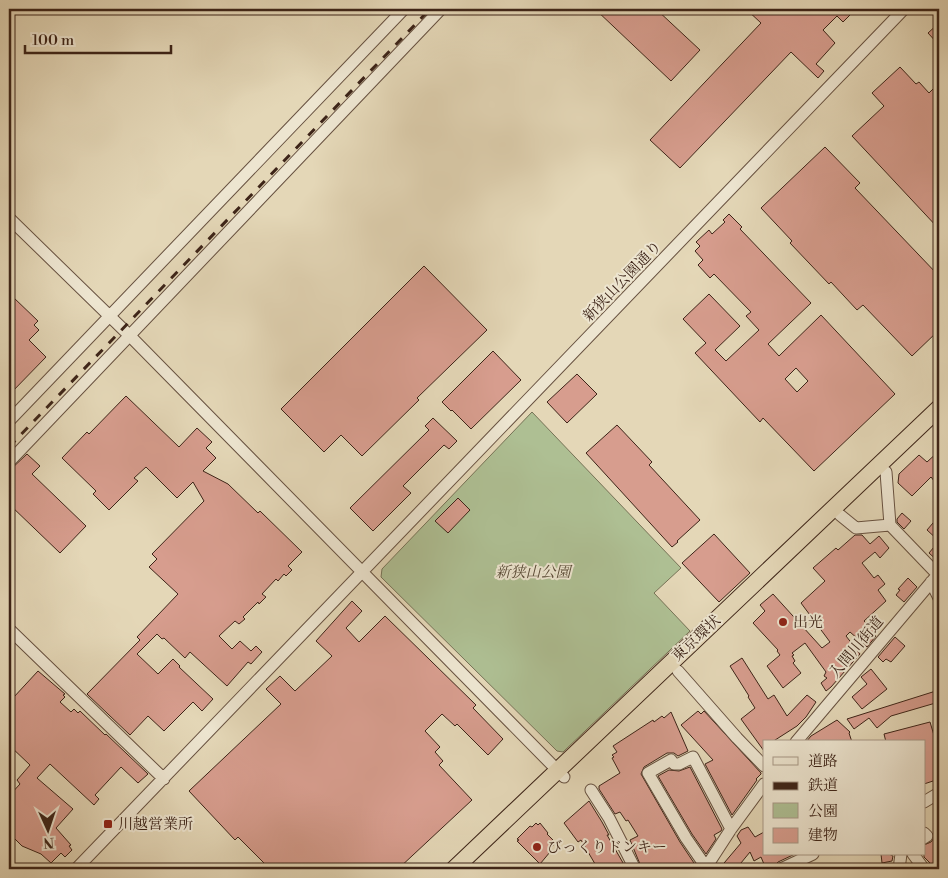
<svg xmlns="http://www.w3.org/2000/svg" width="948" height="878" viewBox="0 0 948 878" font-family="'Libre Bodoni','Noto Serif JP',serif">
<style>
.green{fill:#aebf93;stroke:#767256}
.building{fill:#d79d8e;stroke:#3d2418;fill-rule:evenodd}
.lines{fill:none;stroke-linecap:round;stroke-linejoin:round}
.minor-casing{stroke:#675140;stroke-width:13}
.highway-casing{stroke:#3d2418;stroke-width:18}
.minor{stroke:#ede5d0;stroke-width:11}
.highway{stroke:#e4d7b7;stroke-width:16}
.rail{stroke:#3d2418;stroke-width:3;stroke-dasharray:9 9;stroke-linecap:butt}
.poi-dot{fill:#8f2418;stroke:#ede5d0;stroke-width:2}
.labels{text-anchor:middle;stroke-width:4;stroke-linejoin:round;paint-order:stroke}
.street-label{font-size:15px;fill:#3d2418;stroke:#ede5d0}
.park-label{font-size:15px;font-style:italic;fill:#594b37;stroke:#ede5d0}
.poi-label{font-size:15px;fill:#3d2418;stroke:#ede5d0;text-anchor:start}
</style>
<rect width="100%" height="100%" fill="#e4d7b7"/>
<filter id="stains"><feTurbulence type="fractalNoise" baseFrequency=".004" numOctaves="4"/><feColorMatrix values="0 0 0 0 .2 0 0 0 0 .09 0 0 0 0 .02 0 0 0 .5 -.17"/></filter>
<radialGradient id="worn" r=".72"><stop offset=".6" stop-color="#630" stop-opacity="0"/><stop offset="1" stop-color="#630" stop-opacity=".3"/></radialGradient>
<path class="green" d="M532,412L681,568L654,593L690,631L563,752L557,751L381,577L382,569Z"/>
<path class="building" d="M595,9H656L700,50L671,81Z
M746,9H774L779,14L784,9H856L843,22L837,16L823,30L835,43L816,64L824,71L818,78L791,52L680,168L650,140L761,23Z
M939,23V45L928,33Z
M900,67L916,84L919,82L929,93L934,88L939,94V229L852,136L884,106L872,93Z
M825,147L860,183L855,188L939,276V330L912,356L863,305L857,310L831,282L829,284L790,243L792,241L761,208Z
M729,214L742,227L740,229L811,303L768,344L779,356L821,315L895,394L814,471L763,418L760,422L695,353L706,343L683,319L709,294L740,326L715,350L726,361L759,330L746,316L751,312L714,274L710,278L698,265L703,260L695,251L700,246L696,242L709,230L712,234L725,222L723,220ZM796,368L808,381L797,392L785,379Z
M424,266L487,330L417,398L419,400L362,456L341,435L324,452L281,409Z
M13,297L38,321L34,325L39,330L29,340L46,357L9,395V300Z
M493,351L521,380L471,429L452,410L451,411L442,402Z
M577,374L597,394L567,423L547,402Z
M126,396L179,447L197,428L212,442L206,448L216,458L203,471L228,484L258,513L260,511L302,552L288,566L292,570L286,576L284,574L278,581L276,579L262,594L266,597L259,604L258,602L243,617L245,619L239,624L235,621L219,636L232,649L240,641L251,651L256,646L262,652L251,664L248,662L227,686L190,652L185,658L164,638L162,639L157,634L137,654L158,674L173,659L180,666L179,667L213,699L202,711L193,702L164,731L148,716L130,735L87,694L140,640L137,637L178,594L149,567L157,559L152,554L204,501L193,482L177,498L146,467L134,478L138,481L109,510L93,494L96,491L62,458L87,432L89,434Z
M433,418L457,441L449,449L444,445L403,486L411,493L373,531L350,508L429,430L425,426Z
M617,425L652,462L649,465L700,520L677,541L678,542L672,547L586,453Z
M939,451V487L931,477L912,496L898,483L899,474L919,455L927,462Z
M27,454L40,466L32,474L86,526L60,553L9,504V471Z
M458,498L470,510L448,533L435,521Z
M902,513L911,521L904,529L897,522V519Z
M939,516V541L927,530Z
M714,534L750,573L719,602L682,563Z
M855,535H862L870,544L879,536L889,548L880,558L875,552L862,563L874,578L878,575L885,584L878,590L886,601L864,621L876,633L874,635L876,636L867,647L850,632L846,636L860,654L831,687L826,691L821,683L827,678L824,676L826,672L805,643L792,653L794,655L792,656L795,661L793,663L801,673L783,688L767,666L780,655L777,651L778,650L753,623L765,611L760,605L773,594L822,648L830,642L801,603L825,581L813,568L836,548L838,550Z
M939,541V562L929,553Z
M908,578L917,587L904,602L896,595L900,590L898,589Z
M352,601L362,611L346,628L359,642L385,616L476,705L473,708L503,739L488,755L457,724L455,726L442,714L425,731L440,747L435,752L443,761L439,765L472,800L398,869H270L238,837L235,840L189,791L281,704L266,689L280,676L295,691L332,656L316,641Z
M895,637L905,646L891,662L886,659L883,662L878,657Z
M742,658L768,699L774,695L787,716L807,695L816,702L806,717L797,726L772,742H764V751L741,719L755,708L748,697L749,696L730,666Z
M871,669L887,689L862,709L852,697L867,684L861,677Z
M38,671L65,694L63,695L65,697L60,702L71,712L74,709L78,713L80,711L105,735L106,734L148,774L138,783L121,767L95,795L99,799L94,805L50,764L37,778L73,809L56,828L71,845L69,846L72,850L65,857L61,853L51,863L41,854L22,846L9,833V796L20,784L17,780L30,765L9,745V694L13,698Z
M939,690V702L891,716L877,728L869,718L854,729L847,719Z
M698,711L701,714L704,711L761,773V774L756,779L757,780L732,815L705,764L713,760L681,725Z
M671,712L688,751L678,756L674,753H667L644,767L641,774L680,842L696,866L692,869H642L630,840L638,836L628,820L626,821L620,812L615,814L599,789V786L620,773L612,758L614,757L612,755L617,752L613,746L653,720L654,722L662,716L664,718Z
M837,720L850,732L849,733L852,742H806L811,736Z
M930,722L936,742L939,741V779L924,784V742H886L884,734Z
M690,767L722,829L721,831L714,835L716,839L706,854L692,834L658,776L669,770L679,771Z
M589,801L602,822L609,835H607L626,868L623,869H598L581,840L578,842L564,823Z
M536,823L538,825L540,823L548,833L547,834L556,843L548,850L550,852L540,864L517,841L519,840L517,839L530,826L532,827Z
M748,827L755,837L764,832V854H795L778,862L774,867L766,869L761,857L754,861L750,852L736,869H719L741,843L737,836L741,830Z
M934,838L939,844V869H936L924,857V845L931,842Z
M881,854H889L893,856L892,861L882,863Z"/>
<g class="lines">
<g class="minor-casing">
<path id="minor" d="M9,218L130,336L564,777
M9,421L404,9
M9,462L441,9
M886,472L890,525
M840,515L856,528L890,525L938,575
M931,582L939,598
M9,629L164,779
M678,671L737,738L764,766
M796,742L939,573
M591,790L609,818L635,869
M924,802L939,793
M924,833L927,836L924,838
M913,854L924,869
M706,867L686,838L648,773L671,760L674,764H679L693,757L731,829
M76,869L904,9
M705,869L731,829L764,784
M781,869L813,854
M899,869L901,854"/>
</g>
<g class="highway-casing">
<path id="highway" d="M454,869L939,408"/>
</g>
<use href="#minor" class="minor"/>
<use href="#highway" class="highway"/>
<path class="rail" d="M9,447L430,9"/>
</g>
<g class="poi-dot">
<circle cx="783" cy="622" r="5"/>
<rect x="103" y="819" width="10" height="10" rx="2.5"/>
<circle cx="537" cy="847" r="5"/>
</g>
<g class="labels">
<g class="street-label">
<text transform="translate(622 281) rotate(-46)" y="5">新狭山公園通り</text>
<text transform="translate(696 638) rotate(-43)" y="5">東京環状</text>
<text transform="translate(856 647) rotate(-50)" y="5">入間川街道</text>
</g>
<g class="park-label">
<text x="533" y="577">新狭山公園</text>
</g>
<g class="poi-label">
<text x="793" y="627">出光</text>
<text x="118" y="829">川越営業所</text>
<text x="547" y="852">びっくりドンキー</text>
</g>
</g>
<rect width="948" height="878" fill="none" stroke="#e4d7b7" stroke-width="30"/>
<rect x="10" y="10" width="928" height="858" fill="none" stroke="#3d2418" stroke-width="2.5"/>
<rect x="15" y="15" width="918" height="848" fill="none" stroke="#3d2418"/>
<rect x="763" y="740" width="162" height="115" fill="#ede5d0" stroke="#a79886"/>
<rect x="773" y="757" width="25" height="8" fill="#ede5d0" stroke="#a79886"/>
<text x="808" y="766" font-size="15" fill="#3d2418">道路</text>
<rect x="773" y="782" width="25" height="8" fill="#3d2418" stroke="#a79886"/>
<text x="808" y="790" font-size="15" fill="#3d2418">鉄道</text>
<rect x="773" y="803" width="25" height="15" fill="#aebf93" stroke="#a79886"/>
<text x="808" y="816" font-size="15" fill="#3d2418">公園</text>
<rect x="773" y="828" width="25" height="15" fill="#d79d8e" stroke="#a79886"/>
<text x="808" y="840" font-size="15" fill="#3d2418">建物</text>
<g transform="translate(48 830) rotate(177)" stroke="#ede5d0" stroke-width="4" paint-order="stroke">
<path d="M0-4L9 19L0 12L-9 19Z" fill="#3d2418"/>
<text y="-8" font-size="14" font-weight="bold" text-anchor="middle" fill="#3d2418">N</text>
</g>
<path d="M25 45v8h146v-8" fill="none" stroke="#3d2418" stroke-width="2.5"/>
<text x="32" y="45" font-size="15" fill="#3d2418" stroke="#ede5d0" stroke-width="4" paint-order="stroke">100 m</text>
<rect width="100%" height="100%" filter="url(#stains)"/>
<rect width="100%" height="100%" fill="url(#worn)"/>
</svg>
